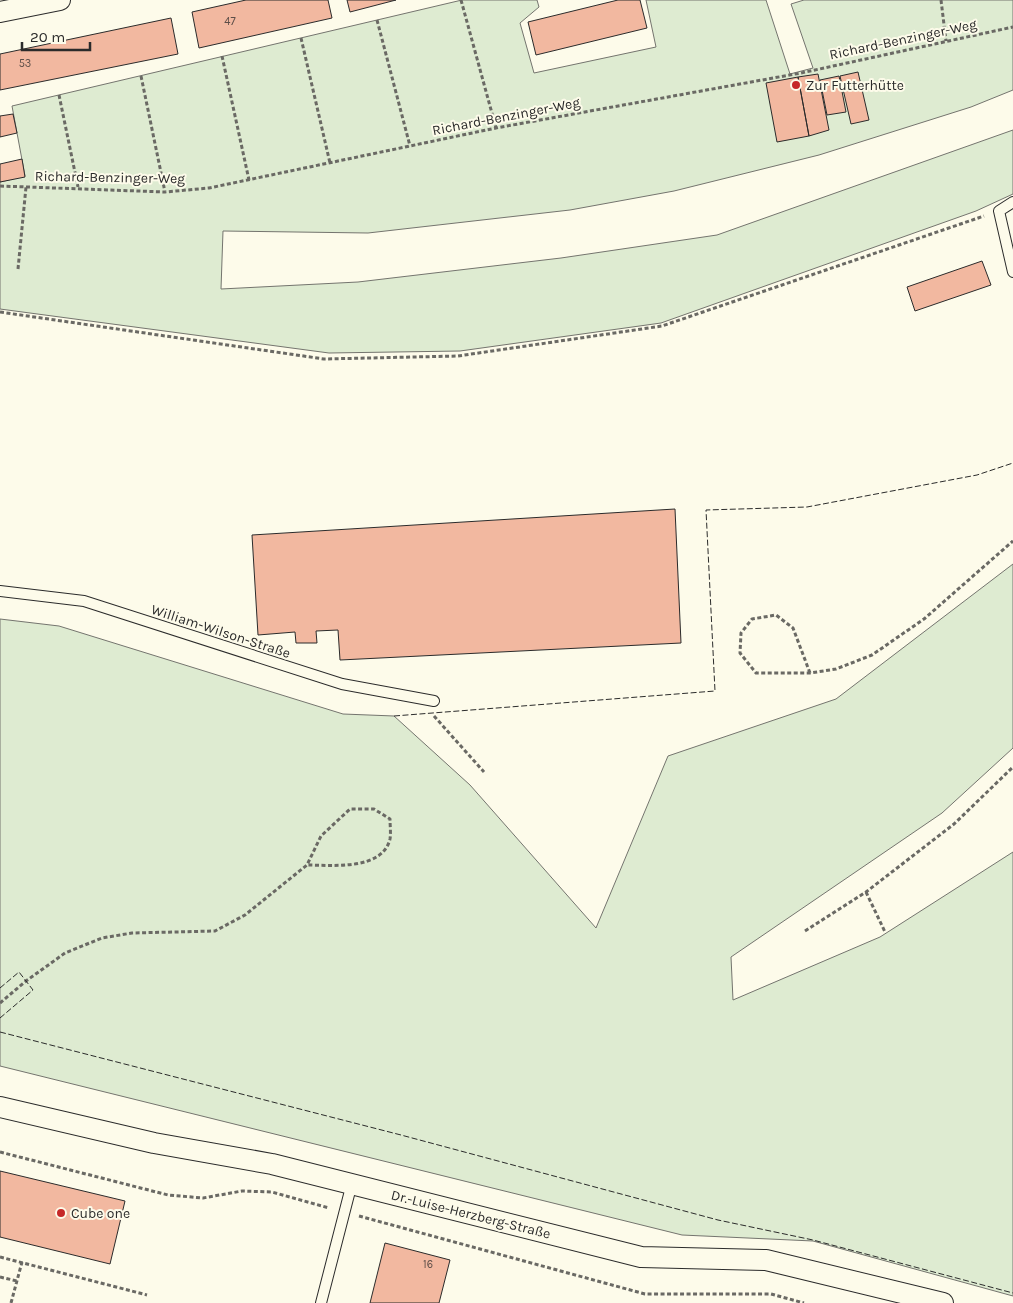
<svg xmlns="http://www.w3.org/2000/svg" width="1013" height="1303" viewBox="0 0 1013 1303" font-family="Karla,sans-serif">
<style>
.green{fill:#deebd1;stroke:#74746e}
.building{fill:#f2b8a0;stroke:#2b2b2b}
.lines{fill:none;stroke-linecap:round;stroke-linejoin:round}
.service-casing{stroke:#2b2b2b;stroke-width:12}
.minor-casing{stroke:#2b2b2b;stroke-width:22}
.path{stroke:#6a6964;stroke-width:3;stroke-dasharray:4 2.5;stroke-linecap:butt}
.service{stroke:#fdfbea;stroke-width:10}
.minor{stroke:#fdfbea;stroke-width:20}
.fence{stroke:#2b2b2b;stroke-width:1;stroke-dasharray:6 2.5;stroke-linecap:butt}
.poi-dot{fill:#c62828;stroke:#fdfbea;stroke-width:2}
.labels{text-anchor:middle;stroke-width:4;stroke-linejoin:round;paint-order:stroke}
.number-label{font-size:11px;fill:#5d4e48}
.street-label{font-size:14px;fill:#2b2b2b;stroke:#fdfbea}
.poi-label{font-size:14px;fill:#2b2b2b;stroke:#fdfbea;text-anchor:start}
</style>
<rect width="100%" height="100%" fill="#fdfbea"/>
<path class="green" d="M462,0H537L539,7L520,23L534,73L656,47L646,0H766L790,74L813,68L791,4L804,0H1013V90L971,107L819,155L674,191L570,210L368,233L223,231L221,289L358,282L561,258L717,235L1013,130V194L976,211L661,323L460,351L329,353L0,309V182L25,176L12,106Z
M1013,564V748L942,813L731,957L733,1000L880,937L1013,852V1296L813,1241L682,1235L0,1066V619L59,626L343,714L394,716L470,785L596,928L668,756L836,699Z"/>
<path class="building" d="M246,0H328L332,18L199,48L192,12Z
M347,0H396L350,12Z
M618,0H640L647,28L536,55L528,22Z
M171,18L178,54L0,90V54Z
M858,72L869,120L851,124L840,76Z
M818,74L829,130L809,136L798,77Z
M839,76L846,112L827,115L820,80Z
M798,77L809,136L777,142L766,83Z
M13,114L17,133L0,137V116Z
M22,159L25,177L0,182V164Z
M982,261L991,285L915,311L907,287Z
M675,509L681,643L340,660L338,630L316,631L317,643H296L295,632L258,635L252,535Z
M0,1171L125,1201L110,1264L0,1237Z
M385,1243L450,1260L439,1303H370Z"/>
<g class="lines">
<g class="service-casing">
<path id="service" d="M1013,202L999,211L1013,272
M0,591L84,601L342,684L434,701
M321,1303L352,1183"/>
</g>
<g class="minor-casing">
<path id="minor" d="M0,12L60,0
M0,1107L154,1143L272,1164L641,1257L766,1260L943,1303"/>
</g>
<path class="path" d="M461,0L496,128
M941,0L946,41
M377,20L410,146
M301,38L330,163
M222,56L249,180
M141,76L165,192
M59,95L78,187
M0,186L165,192L209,188L496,128L801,73L1013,27
M18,269L26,187
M0,312L324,359L458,356L662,326L984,216
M810,673L793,628L776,615L752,619L741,633L740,653L756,673H810L836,669L872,655L924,619L1013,541
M434,716L484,772
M866,892L885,932
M805,931L866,892L954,824L1013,767
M0,1003L26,981L65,953L102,938L132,933L215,931L245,915L307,865L321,836L350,809H374L390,819C390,825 391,833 390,839C382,871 332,865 307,865
M0,1152L168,1195L203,1198L242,1191L272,1192L329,1208
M359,1216L645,1294H771L804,1303
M0,1257L147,1295
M0,1277L17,1281
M11,1303L22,1262"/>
<use href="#service" class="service"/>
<use href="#minor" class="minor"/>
<path class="fence" d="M394,716L715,691L706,510L807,507L977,475L1013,463
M0,988L19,972L33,990L0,1018
M0,1032L401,1135L718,1220L813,1240L1013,1293"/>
</g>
<g class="poi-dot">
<circle cx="796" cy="85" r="5"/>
<circle cx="61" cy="1213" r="5"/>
</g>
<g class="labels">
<g class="number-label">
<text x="230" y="25">47</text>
<text x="25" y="67">53</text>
<text x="428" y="1268">16</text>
</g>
<g class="street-label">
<text transform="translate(903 39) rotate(-12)" y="5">Richard-Benzinger-Weg</text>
<text transform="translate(506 116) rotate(-11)" y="5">Richard-Benzinger-Weg</text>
<text transform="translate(110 177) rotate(1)" y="5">Richard-Benzinger-Weg</text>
<text transform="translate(221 631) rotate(18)" y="5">William-Wilson-Straße</text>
<text transform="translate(471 1214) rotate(14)" y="5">Dr.-Luise-Herzberg-Straße</text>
</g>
<g class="poi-label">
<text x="806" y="90">Zur Futterhütte</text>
<text x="71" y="1218">Cube one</text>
</g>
</g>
<path d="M22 42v8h68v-8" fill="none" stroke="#2b2b2b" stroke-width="2.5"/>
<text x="30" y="42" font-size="15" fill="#2b2b2b" stroke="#fdfbea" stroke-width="4" paint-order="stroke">20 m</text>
</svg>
